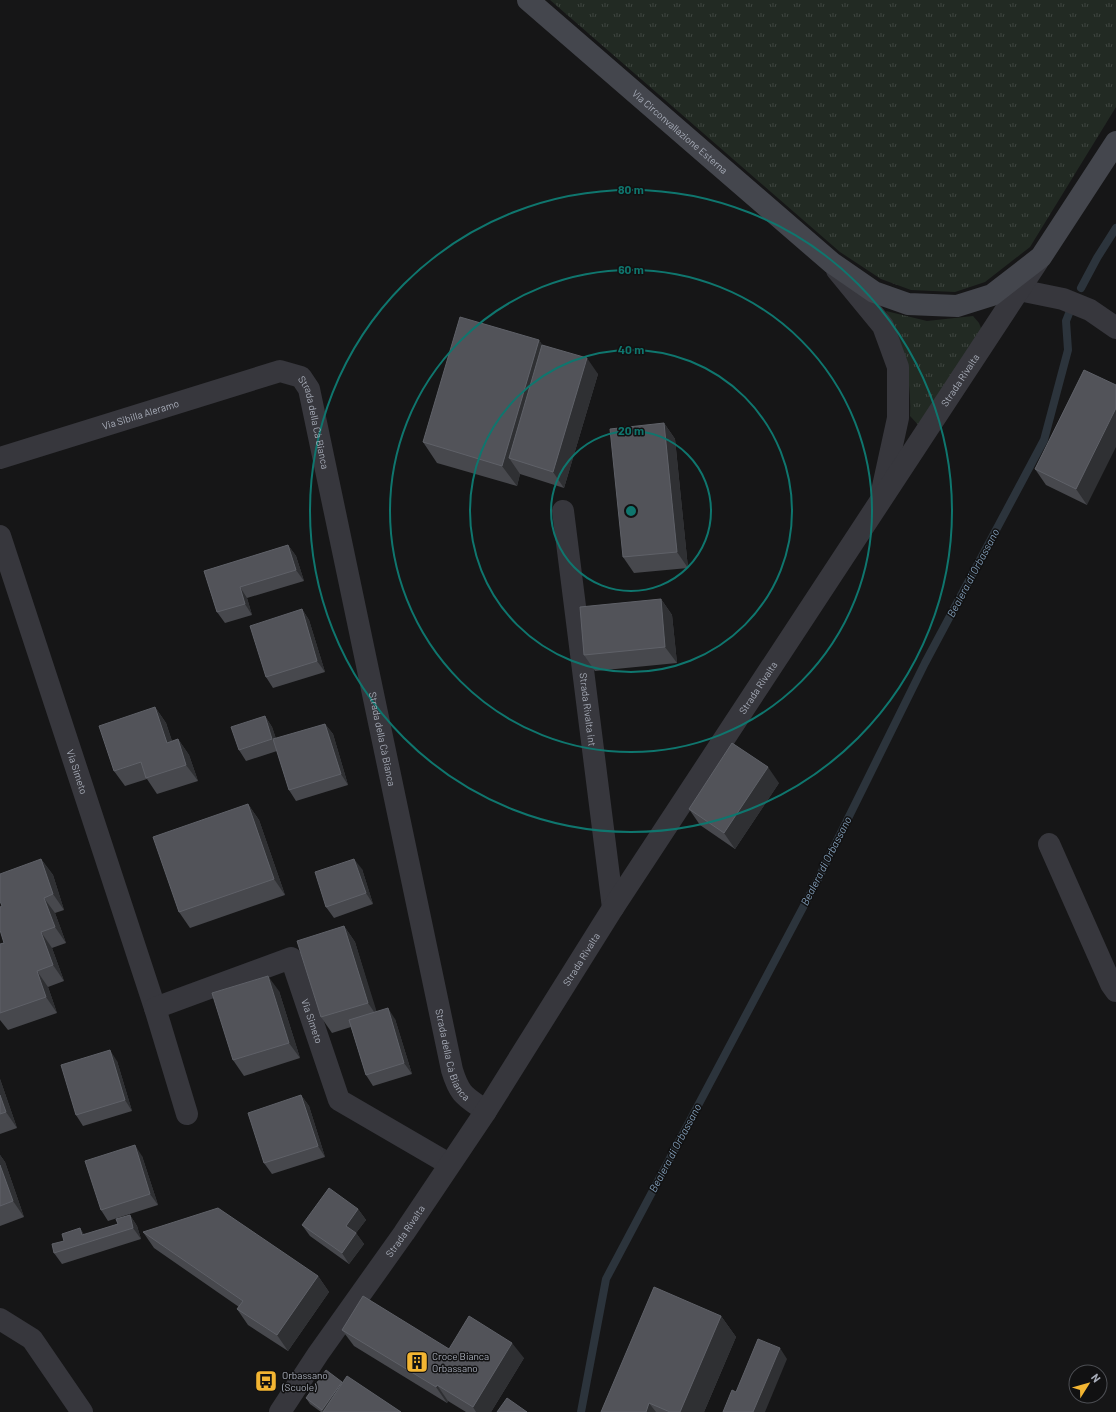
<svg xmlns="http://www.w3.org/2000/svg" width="1116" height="1412" viewBox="0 0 1116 1412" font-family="Barlow,sans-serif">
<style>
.grass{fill:url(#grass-tufts)}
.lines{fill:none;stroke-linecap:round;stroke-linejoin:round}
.stream{stroke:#2c343c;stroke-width:8}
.minor{stroke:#37373d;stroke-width:22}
.tertiary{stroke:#37373d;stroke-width:22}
.secondary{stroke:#44464d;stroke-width:22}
.wall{fill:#47484d}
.shaded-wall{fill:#2f3033}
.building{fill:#525359;stroke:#5f6168}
.ring{fill:none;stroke:#0f766e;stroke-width:2}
.labels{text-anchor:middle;stroke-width:3;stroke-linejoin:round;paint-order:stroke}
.street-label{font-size:10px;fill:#a7acb8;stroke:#111112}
.poi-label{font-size:10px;fill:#a7acb8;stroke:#111112;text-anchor:start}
.water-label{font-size:11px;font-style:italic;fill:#7e99b3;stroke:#111112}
.centre{fill:#0f766e;stroke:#111112;stroke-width:2}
.ring-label{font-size:12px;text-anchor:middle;font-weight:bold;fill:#0f766e;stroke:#111112;stroke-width:3;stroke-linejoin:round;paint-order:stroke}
</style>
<defs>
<pattern id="grass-tufts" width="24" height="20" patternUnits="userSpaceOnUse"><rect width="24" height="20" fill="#222a23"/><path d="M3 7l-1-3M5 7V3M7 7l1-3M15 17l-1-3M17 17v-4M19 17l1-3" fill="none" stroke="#3f4641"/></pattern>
</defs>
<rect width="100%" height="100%" fill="#161617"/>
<path class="grass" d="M550,0H1116V107L1030,247L985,282L955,292L911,290L881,279L840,252Z
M886,311L927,321L973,316L979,323L983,333L923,430L910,416C912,376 902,347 886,311Z"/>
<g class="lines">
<path class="stream" d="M1081,288L1097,258L1116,228
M581,1412L606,1279L817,881L925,663L1044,440L1068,350L1066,321L1070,311"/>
<g class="minor">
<path d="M1019,290L1063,299L1090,310L1116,328"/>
<path id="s1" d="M0,458L280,371L301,377L309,389L452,1070C460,1096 465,1096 486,1111"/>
<path id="s2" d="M563,511L613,908"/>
<path id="s3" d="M0,536L155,1008"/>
<path d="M1049,844L1111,984L1116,991"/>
<path id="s4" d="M187,1114L155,1008L291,958L339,1100L449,1164"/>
<path d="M0,1319L32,1339L82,1412"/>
</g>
<g class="tertiary">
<path d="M837,270L883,326L898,367V418L882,491"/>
<path id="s5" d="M280,1412L318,1354L404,1233L486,1111L613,908L1038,261"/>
</g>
<path class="secondary" id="s6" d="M528,0L832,263L874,292L908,304L957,306L992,295L1041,257L1116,142"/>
</g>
<path class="wall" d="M539,340L542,345L598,374L564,488L520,474L517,486L437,463L423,442Z
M1084,370L1087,505L1046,485L1035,469Z
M664,423L675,439L688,568L634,573L623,557Z
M288,545L296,556L304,581L247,598L252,615L225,623L217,612L204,571Z
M661,599L672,615L677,663L595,671L584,655Z
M302,609L309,620L325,672L273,688L266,677Z
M155,707L166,723L172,741L178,739L189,755L198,781L157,794L147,779L125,786L114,771Z
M265,716L272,727L276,739L325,724L333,734L348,785L296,801L289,790L277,751L246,761L239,750Z
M779,783L735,849L700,825L689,809Z
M248,804L259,820L285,895L190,928L179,912Z
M41,859L53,875L64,910L55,913L66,943L52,948L64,981L48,987L57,1013L8,1030L0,1020V944L4,943L2,906Z
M362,869L373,904L334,918L326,907Z
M344,926L355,942L376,1012L395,1019L412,1074L373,1086L366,1075L351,1027L332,1033L321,1017Z
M279,991L300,1058L244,1076L233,1060Z
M117,1061L132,1111L83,1126L76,1115Z
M0,1079L17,1128L0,1134Z
M301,1095L309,1106L325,1157L272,1174L264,1163Z
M0,1155L5,1162L24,1217L0,1226Z
M142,1156L158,1205L108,1221L101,1210Z
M358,1209L366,1220L356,1233L364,1244L349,1264L310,1236L302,1225Z
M130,1215L137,1226L141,1239L62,1264L54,1253L80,1228L84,1235L118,1224Z
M143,1232L318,1276L329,1292L288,1351L248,1325L237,1309L239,1307L154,1248Z
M721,1316L736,1337L704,1412H601Z
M342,1330L449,1349L524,1358L491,1412H466L448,1401L447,1403L354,1346Z
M342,1382L343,1383L401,1412H321L310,1404L306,1398Z"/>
<path class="shaded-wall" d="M539,340L553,361L509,458L520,474L517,486L502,466Z
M587,358L598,374L564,488L553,472Z
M1116,408V447L1087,505L1076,489Z
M664,423L675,439L688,568L677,552Z
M288,545L296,556L304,581L296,570Z
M240,587L247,598L252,615L245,604Z
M661,599L672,615L677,663L665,647Z
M302,609L309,620L325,672L317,661Z
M155,707L166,723L178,759L167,743Z
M265,716L272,727L280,750L272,739Z
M325,724L333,734L348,785L341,774Z
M178,739L189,755L198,781L186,765Z
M768,767L779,783L735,849L724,833Z
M248,804L259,820L285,895L274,879Z
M41,859L53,875L64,910L53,894Z
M354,859L362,869L373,904L366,893Z
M44,898L55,913L66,943L55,927Z
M344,926L355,942L379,1019L368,1003Z
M41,932L52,948L64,981L53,965Z
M37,971L48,987L57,1013L46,997Z
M268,976L279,991L300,1058L289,1043Z
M388,1008L395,1019L412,1074L404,1063Z
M110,1050L117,1061L132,1111L125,1100Z
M0,1079L17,1128L6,1112L0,1095Z
M301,1095L309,1106L325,1157L318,1146Z
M135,1145L142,1156L158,1205L150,1194Z
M0,1155L5,1162L24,1217L13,1201L0,1165Z
M358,1209L366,1220L356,1233L364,1244L349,1264L342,1253L346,1226Z
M130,1215L137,1226L141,1239L133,1228Z
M80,1228L87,1239L82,1235Z
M318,1276L329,1292L288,1351L277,1335Z
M721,1316L736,1337L704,1412H680Z
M512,1343L524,1358L491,1412H476L473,1407Z
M780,1348L787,1359L765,1412H753Z
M342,1382L346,1388L323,1412L322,1410Z
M437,1385L448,1401L447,1403L436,1387Z
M649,1403L656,1412H646Z"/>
<path class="building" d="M460,317L539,340L502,466L423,442Z
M542,345L587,358L553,472L509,458Z
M1084,370L1116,385V408L1076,489L1035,469Z
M664,423L677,552L623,557L610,429Z
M288,545L296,570L240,587L245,604L217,612L204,571Z
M661,599L665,647L584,655L580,607Z
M302,609L317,661L266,677L250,626Z
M155,707L167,743L178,739L186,765L146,778L141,762L114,771L99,726Z
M265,716L272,739L239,750L231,727Z
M325,724L341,774L289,790L273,739Z
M732,743L768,767L724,833L689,809Z
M248,804L274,879L179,912L153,837Z
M41,859L53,894L44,898L55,927L41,932L53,965L37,971L46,997L0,1013V944L4,943L0,930V907L2,906L0,901V874Z
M354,859L366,893L326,907L315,872Z
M344,926L368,1003L321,1017L297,941Z
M268,976L289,1043L233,1060L212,993Z
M388,1008L404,1063L366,1075L349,1020Z
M110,1050L125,1100L76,1115L61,1065Z
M0,1095L6,1112L0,1114Z
M301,1095L318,1146L264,1163L248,1113Z
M135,1145L150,1194L101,1210L85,1161Z
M0,1165L13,1201L0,1206Z
M329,1188L358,1209L346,1226L356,1233L342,1253L302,1225Z
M218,1208L318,1276L277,1335L237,1309L243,1301L143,1232Z
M130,1215L133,1228L54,1253L52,1244L64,1241L62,1234L80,1228L82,1235L118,1224L116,1219Z
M654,1287L721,1316L680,1412H670L649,1403L646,1412H601Z
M363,1296L449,1349L469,1316L512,1343L473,1407L437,1385L436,1387L342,1330Z
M758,1339L780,1348L753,1412H723L732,1390L736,1392Z
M326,1370L342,1382L322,1410L306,1398Z
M347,1376L401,1412H323Z
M507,1398L527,1412H497Z"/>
<g class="ring">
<circle cx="631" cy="511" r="80"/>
<circle cx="631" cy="511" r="161"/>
<circle cx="631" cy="511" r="241"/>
<circle cx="631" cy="511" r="321"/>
</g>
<defs>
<g id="building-square" transform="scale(1.15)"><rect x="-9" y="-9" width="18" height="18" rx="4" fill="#f3b532" stroke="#111112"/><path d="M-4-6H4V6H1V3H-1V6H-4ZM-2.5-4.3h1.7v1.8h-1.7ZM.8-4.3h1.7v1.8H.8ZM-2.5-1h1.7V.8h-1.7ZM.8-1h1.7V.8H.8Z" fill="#111"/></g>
<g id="bus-square" transform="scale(1.15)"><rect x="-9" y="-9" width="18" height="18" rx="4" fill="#f3b532" stroke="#111112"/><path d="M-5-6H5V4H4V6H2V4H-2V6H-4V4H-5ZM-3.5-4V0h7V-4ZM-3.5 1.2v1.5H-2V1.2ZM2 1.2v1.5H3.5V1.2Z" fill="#111"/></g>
</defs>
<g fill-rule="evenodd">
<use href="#building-square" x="417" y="1362"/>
<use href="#bus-square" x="266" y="1381"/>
</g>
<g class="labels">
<g class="street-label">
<text dy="4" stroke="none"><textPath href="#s6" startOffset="201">Via Circonvallazione Esterna</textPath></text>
<text dy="4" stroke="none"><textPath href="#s5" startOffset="1236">Strada Rivalta</textPath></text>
<text dy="4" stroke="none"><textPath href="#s1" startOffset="147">Via Sibilla Aleramo</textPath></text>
<text dy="4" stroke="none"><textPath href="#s1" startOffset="363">Strada della Cà Bianca</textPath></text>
<text dy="4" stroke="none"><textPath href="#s5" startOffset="868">Strada Rivalta</textPath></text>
<text dy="4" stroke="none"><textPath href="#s2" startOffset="200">Strada Rivalta int</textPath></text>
<text dy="4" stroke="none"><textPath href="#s1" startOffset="687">Strada della Cà Bianca</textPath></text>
<text dy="4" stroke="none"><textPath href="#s3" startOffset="248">Via Simeto</textPath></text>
<text dy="4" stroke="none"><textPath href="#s5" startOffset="544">Strada Rivalta</textPath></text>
<text dy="4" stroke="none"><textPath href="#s4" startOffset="322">Via Simeto</textPath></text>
<text dy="4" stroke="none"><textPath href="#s1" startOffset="1011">Strada della Cà Bianca</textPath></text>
<text dy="4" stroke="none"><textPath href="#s5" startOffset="220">Strada Rivalta</textPath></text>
</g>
<g class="poi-label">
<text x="432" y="1360">Croce Bianca<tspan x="432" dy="12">Orbassano</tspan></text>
<text x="282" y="1379">Orbassano<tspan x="282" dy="12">(Scuole)</tspan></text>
</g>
<g class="water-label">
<text transform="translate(973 573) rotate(-62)" y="4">Bealera di Orbassano</text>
<text transform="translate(826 861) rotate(-63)" y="4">Bealera di Orbassano</text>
<text transform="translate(675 1148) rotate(-62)" y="4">Bealera di Orbassano</text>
</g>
</g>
<circle cx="631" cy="511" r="6" class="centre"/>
<g class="ring-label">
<text x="631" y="194">80 m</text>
<text x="631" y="274">60 m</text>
<text x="631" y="354">40 m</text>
<text x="631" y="435">20 m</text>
</g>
<g transform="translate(1088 1384) rotate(53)"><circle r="19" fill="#111112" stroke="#4d4f54"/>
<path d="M0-3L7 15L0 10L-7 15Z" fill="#f3b532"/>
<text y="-6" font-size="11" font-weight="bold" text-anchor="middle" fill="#a7acb8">N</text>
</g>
</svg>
